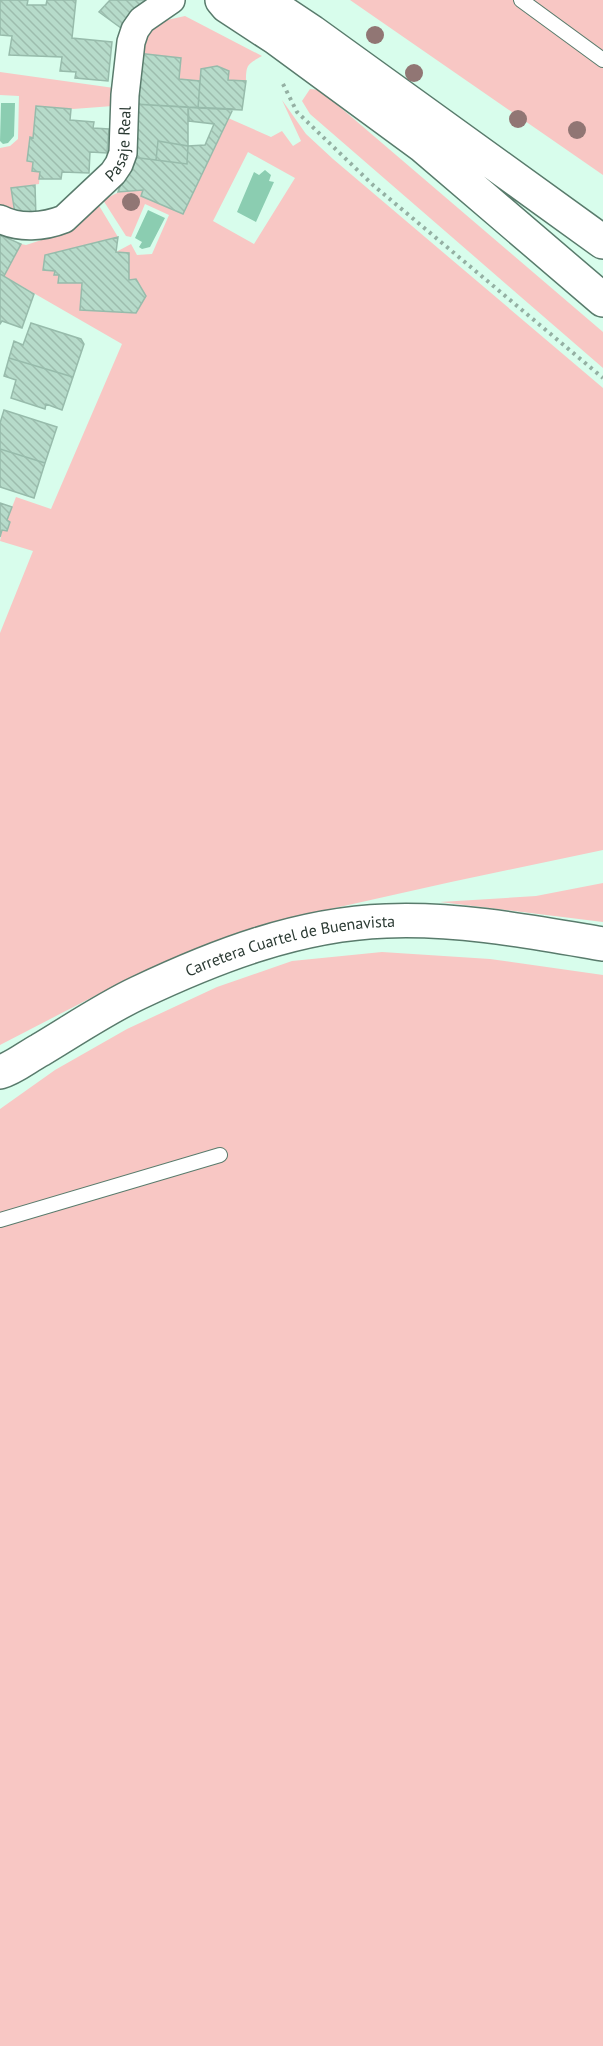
<svg xmlns="http://www.w3.org/2000/svg" width="603" height="2046" viewBox="0 0 603 2046" font-family="'PT Sans',sans-serif">
<style>
.green{fill:#f8c7c4;fill-rule:evenodd}
.water{fill:#8bcdb1}
.building{fill:url(#building-back-hatch);stroke:#97bbab;stroke-width:1.5}
.lines{fill:none;stroke-linecap:round;stroke-linejoin:round}
.lane-casing{stroke:#597b6c;stroke-width:16}
.street-casing{stroke:#597b6c;stroke-width:30}
.primary-casing{stroke:#597b6c;stroke-width:36}
.highway-casing{stroke:#597b6c;stroke-width:36}
.path{stroke:#94b0a3;stroke-width:4;stroke-dasharray:3 4.5;stroke-linecap:butt}
.lane{stroke:#fff;stroke-width:14}
.street{stroke:#fff;stroke-width:27}
.primary{stroke:#fff;stroke-width:33}
.highway{stroke:#fff;stroke-width:33}
.tree{fill:#917674}
.labels{text-anchor:middle;stroke-width:4.5;stroke-linejoin:round;paint-order:stroke}
.street-label{font-size:16px;fill:#2b3a33;stroke:#d8fdec}
</style>
<defs>
<pattern id="building-back-hatch" width="6" height="6" patternUnits="userSpaceOnUse" patternTransform="scale(1.5)"><rect width="6" height="6" fill="#b6dbca"/><path d="M-1 5l2 2M0 0l6 6M5-1l2 2" fill="none" stroke="#9dbdae"/></pattern>
</defs>
<rect width="100%" height="100%" fill="#d8fdec"/>
<path class="green" d="M350,0H603V175Z
M185,16L262,56C248,64 246,64 246,81L228,80V71L217,66L201,69L200,81L179,79L181,58L137,53L154,23Z
M0,72L114,88L113,106L73,109L36,106L33,138H30L27,161L33,162L32,171L40,172L39,184L11,188L16,220L0,213V148L10,146L18,139L19,96L0,95Z
M310,89L320,90L603,332V368L310,114L302,101Z
M282,100L306,134L333,159L603,388V850L451,882L317,912L114,986L0,1045V633L33,551L0,541L2,530L7,531L10,522L7,520L16,497L51,509L122,344L4,276L21,244L26,245L60,234L98,204L118,237L45,255L43,270L55,271L54,275H59V283H82L81,310L136,313L146,296L136,279L129,280L116,252L131,244L137,255L152,254L169,215L145,204L131,237L126,236L103,200L119,192L143,190L141,196L183,214L228,118L271,137L282,131L293,146L301,141ZM248,152L295,178L254,244L213,221Z
M603,883V922L440,902L536,896Z
M382,952L490,959L603,975V2046H0V1109L55,1070L127,1029L217,987L292,961Z"/>
<path class="water" d="M1,103H15L14,136L8,143L3,144L0,141Z
M265,170L271,175L269,181L274,182L256,222L237,212L254,172L259,175Z
M148,210L165,218L150,247L142,249L139,247L142,242L135,238Z"/>
<path class="building" d="M0,0H28L27,5H46L47,0H76L72,38L112,42L108,81L75,78L76,72L60,71L62,57L9,55L12,36L0,35Z
M110,0H145L121,28L99,12Z
M137,53L181,58L179,79L200,81L198,108L134,104Z
M217,66L229,71L228,80L246,81L242,110L198,108L201,69Z
M134,104L188,107V146L158,141L156,160L131,157Z
M36,106L71,109L70,120L94,122L93,128L109,129L107,153L90,152L89,173L62,172L61,179H39L40,172L32,171L33,162L27,161L30,137L33,138Z
M188,107L233,109L183,214L141,196L143,190L118,192L131,157L187,164L188,146L205,145L214,124L189,121Z
M158,141L188,146L187,164L156,160Z
M35,185L36,218L16,220L11,188Z
M0,235L21,244L4,276L0,274Z
M118,237L116,252L129,253V280L136,279L146,296L136,313L80,310L82,283H58L59,275H54L55,271L43,270L45,255Z
M0,274L34,294L22,328L2,321L0,324Z
M31,323L81,339L84,344L73,377L9,358L14,341L23,345Z
M9,358L73,377L62,410L46,404L45,409L11,398L16,380L4,376Z
M4,410L57,427L45,463L0,449V423Z
M0,449L45,463L34,498L0,487Z
M0,503L12,507L7,520L10,522L7,531L2,530L0,537Z"/>
<g class="lines">
<g class="lane-casing">
<path id="lane" d="M521,0L603,60
M0,1220L220,1155"/>
</g>
<g class="street-casing">
<g id="street">
<path id="s1" d="M0,219C19,229 44,227 64,219L113,173L119,164L123,153L125,95L131,42L135,30L142,20L171,0"/>
</g>
</g>
<g class="primary-casing">
<g id="primary">
<path id="s2" d="M0,1072C14,1068 27,1057 40,1050C72,1031 104,1009 138,993C216,956 299,924 386,921C459,918 532,932 603,944"/>
</g>
</g>
<g class="highway-casing">
<path id="highway" d="M222,0L227,6L276,38L423,146L603,300
M264,0L312,32L603,242"/>
</g>
<path class="path" d="M283,84L297,112L373,185L603,378"/>
<use href="#lane" class="lane"/>
<use href="#street" class="street"/>
<use href="#primary" class="primary"/>
<use href="#highway" class="highway"/>
</g>
<g class="tree">
<circle cx="375" cy="35" r="9"/>
<circle cx="414" cy="73" r="9"/>
<circle cx="518" cy="119" r="9"/>
<circle cx="577" cy="130" r="9"/>
<circle cx="131" cy="202" r="9"/>
</g>
<g class="labels">
<g class="street-label">
<text dy="6" stroke="none"><textPath href="#s1" startOffset="164">Pasaje Real</textPath></text>
<text dy="6" stroke="none"><textPath href="#s2" startOffset="320">Carretera Cuartel de Buenavista</textPath></text>
</g>
</g>
</svg>
